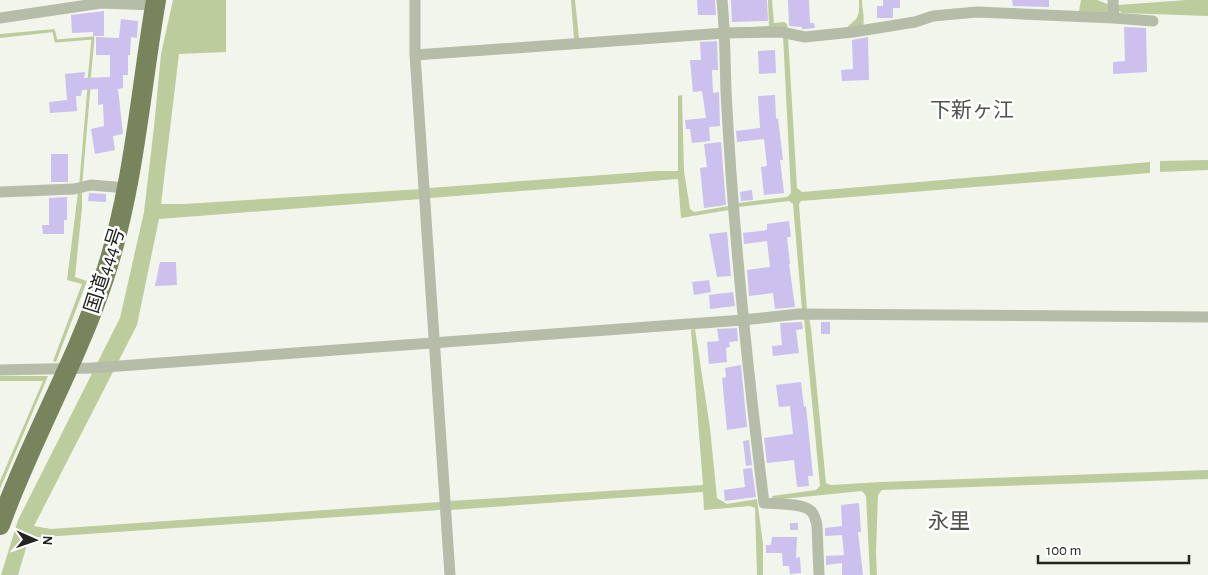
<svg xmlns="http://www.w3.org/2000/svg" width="1208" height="575" viewBox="0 0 1208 575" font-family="'Alegreya Sans','Noto Sans JP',sans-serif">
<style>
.water{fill:#bdcc9d}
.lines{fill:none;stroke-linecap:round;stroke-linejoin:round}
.stream{stroke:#bdcc9d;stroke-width:3}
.building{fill:#cbc0ee}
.minor{stroke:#b5bca7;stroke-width:11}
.trunk{stroke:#78845c;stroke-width:20}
.labels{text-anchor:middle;stroke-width:5;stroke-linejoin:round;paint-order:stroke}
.street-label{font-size:20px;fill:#232521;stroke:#fff}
.neighbourhood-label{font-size:21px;fill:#50534b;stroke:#fff}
</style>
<rect width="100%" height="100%" fill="#f1f5eb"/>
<path class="water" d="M173,0H226V52L179,54L161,204H184L421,189V199L159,219L137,325L34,526L51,529L440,502V510L29,538L18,575H1L18,520L120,318L144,212L154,127L161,54Z
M571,0H575L579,38L574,39Z
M768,0H772L774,23L784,22L787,24L788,29L730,28L769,26Z
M859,0H862C862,9 865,17 863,26L846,29C849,24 853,23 856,19C860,14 859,6 859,0Z
M1081,0H1097L1110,5V10L1107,13L1079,11Z
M1187,0H1208V16L1122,13L1118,10V5Z
M55,29L54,32L0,38V34Z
M783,36H788L797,188L802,192L1150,162V173L801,201L799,204L807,310H802L793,204L789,201L738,207V203L787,197L791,193Z
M682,95L684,171L690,209L694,212L729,206V210L681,218L678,179L430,198L429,188L657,171H678V96Z
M1208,160V170L1160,172V161Z
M78,192H82V208L75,277L87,281L56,362L53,361L82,284L67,280Z
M804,318H809L811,328L826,483L831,485L881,482L1208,470V479L882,490L878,495L876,552L877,575H870L866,496L862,491L773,500L772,496L816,490L820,486Z
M695,329L710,428L717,498L727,504L757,499L763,544V575H757L755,508L750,506L704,510L703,492L450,510L449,501L703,485L691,330Z
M0,376H48L0,489V481L43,381H0Z"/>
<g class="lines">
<path class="stream" d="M54,32L56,41L93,38L89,81
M81,181L89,87"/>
</g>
<path class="building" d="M697,0H715L716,15H698Z
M731,0H767L768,21L732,22Z
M788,0H809L810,23H814L815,28L805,29H802V27L789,26Z
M883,0H900V8H893V18H877V6H883Z
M1012,0H1049V7L1013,6Z
M104,11V36H93V32L72,33L71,15Z
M121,19L138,21L137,38L131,37L130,55H128V75H123V88L118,89L123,134L113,136L115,150L95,154L91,129L104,126L103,104L98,105V89L82,90L81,96H76L77,111L50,113L49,102L67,100L65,74L85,72L84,78L110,77V55H96V37L119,38Z
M1124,27L1146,28L1147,72L1113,74V62L1125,61Z
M868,37L869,80L842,81L841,70L853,69L852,40Z
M717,41L718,70H712L713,93L719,92L720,126L709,127L710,141L692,143L690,129H686L685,120L706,118L702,91L693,92L690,60H701L700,42Z
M775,50L776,73L759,74L758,51Z
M775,95L776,119L778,118L783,160H780L784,193L764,195L761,167L767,166L764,139L737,142L736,131L760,128L758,96Z
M721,142L726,205L704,208L700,168L707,167L704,144Z
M51,154H68V182H51Z
M752,190L753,200L741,201L740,192Z
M89,193L106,194V202L88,201Z
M67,197V220H64V234H43L42,225H49V198Z
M789,221L791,237H787L790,264H789L795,307L775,309L773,293L749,296L747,270L770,267L767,241L744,244L743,233L767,230V224Z
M727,232L731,276L717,277L709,234Z
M160,262H176L177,285L155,286Z
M709,280L711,292L694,295L692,282Z
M733,292L735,306L710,309L709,295Z
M802,322L803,329L796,330L799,353L773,356L772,346L782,345L780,323Z
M821,322H830V334H821Z
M737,328L738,341L729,342L730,347L726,348L727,362L709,364L707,342L719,341L717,329Z
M741,365L747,427L727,430L722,378L726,377L725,368Z
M801,382L804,407L806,406L813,476H808L809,486L797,487L794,460L767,463L764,438L793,434L790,406L779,407L776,385Z
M749,440L752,465L746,466L743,441Z
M752,468L756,497L725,501L724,490L745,487L743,469Z
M859,503L861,532H858L863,575H842V563L826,565V556L844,555L842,535L825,536V528L842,526L841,505Z
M790,523H798V530H790Z
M772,537H797L796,558L800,557L801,573L790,574L789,566H783L782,553H766V545H771Z"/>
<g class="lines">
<path class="minor" d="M415,0V55L450,575
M722,0C725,30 725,61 726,91C733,229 747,366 764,503C776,504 803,503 811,511C815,515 816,520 817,526L819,575
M1113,0L1114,18
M0,18L101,3L155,5
M415,55L725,33L781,32L805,37L853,32L915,22L933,16L977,12L1114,18L1153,21
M0,192L74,189L91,185L127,188
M0,370L92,368L743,320L798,314L1208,317"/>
<path class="trunk" d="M0,525C30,441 76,363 104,278C134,188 140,93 156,0"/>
</g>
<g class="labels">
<g class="street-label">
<text transform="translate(104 270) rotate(-72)" y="7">国道444号</text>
</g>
<g class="neighbourhood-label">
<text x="972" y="117">下新ヶ江</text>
<text x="949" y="528">永里</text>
</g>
</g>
<g transform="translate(35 540) rotate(92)" stroke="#ffffff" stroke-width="4" paint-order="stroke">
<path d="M0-4L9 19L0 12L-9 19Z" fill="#232521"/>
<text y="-8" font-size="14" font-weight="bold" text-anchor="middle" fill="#232521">N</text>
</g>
<path d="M1038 555v8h151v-8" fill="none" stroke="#232521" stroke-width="2.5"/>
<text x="1046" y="555" font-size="15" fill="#232521" stroke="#ffffff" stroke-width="4" paint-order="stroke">100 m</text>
</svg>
